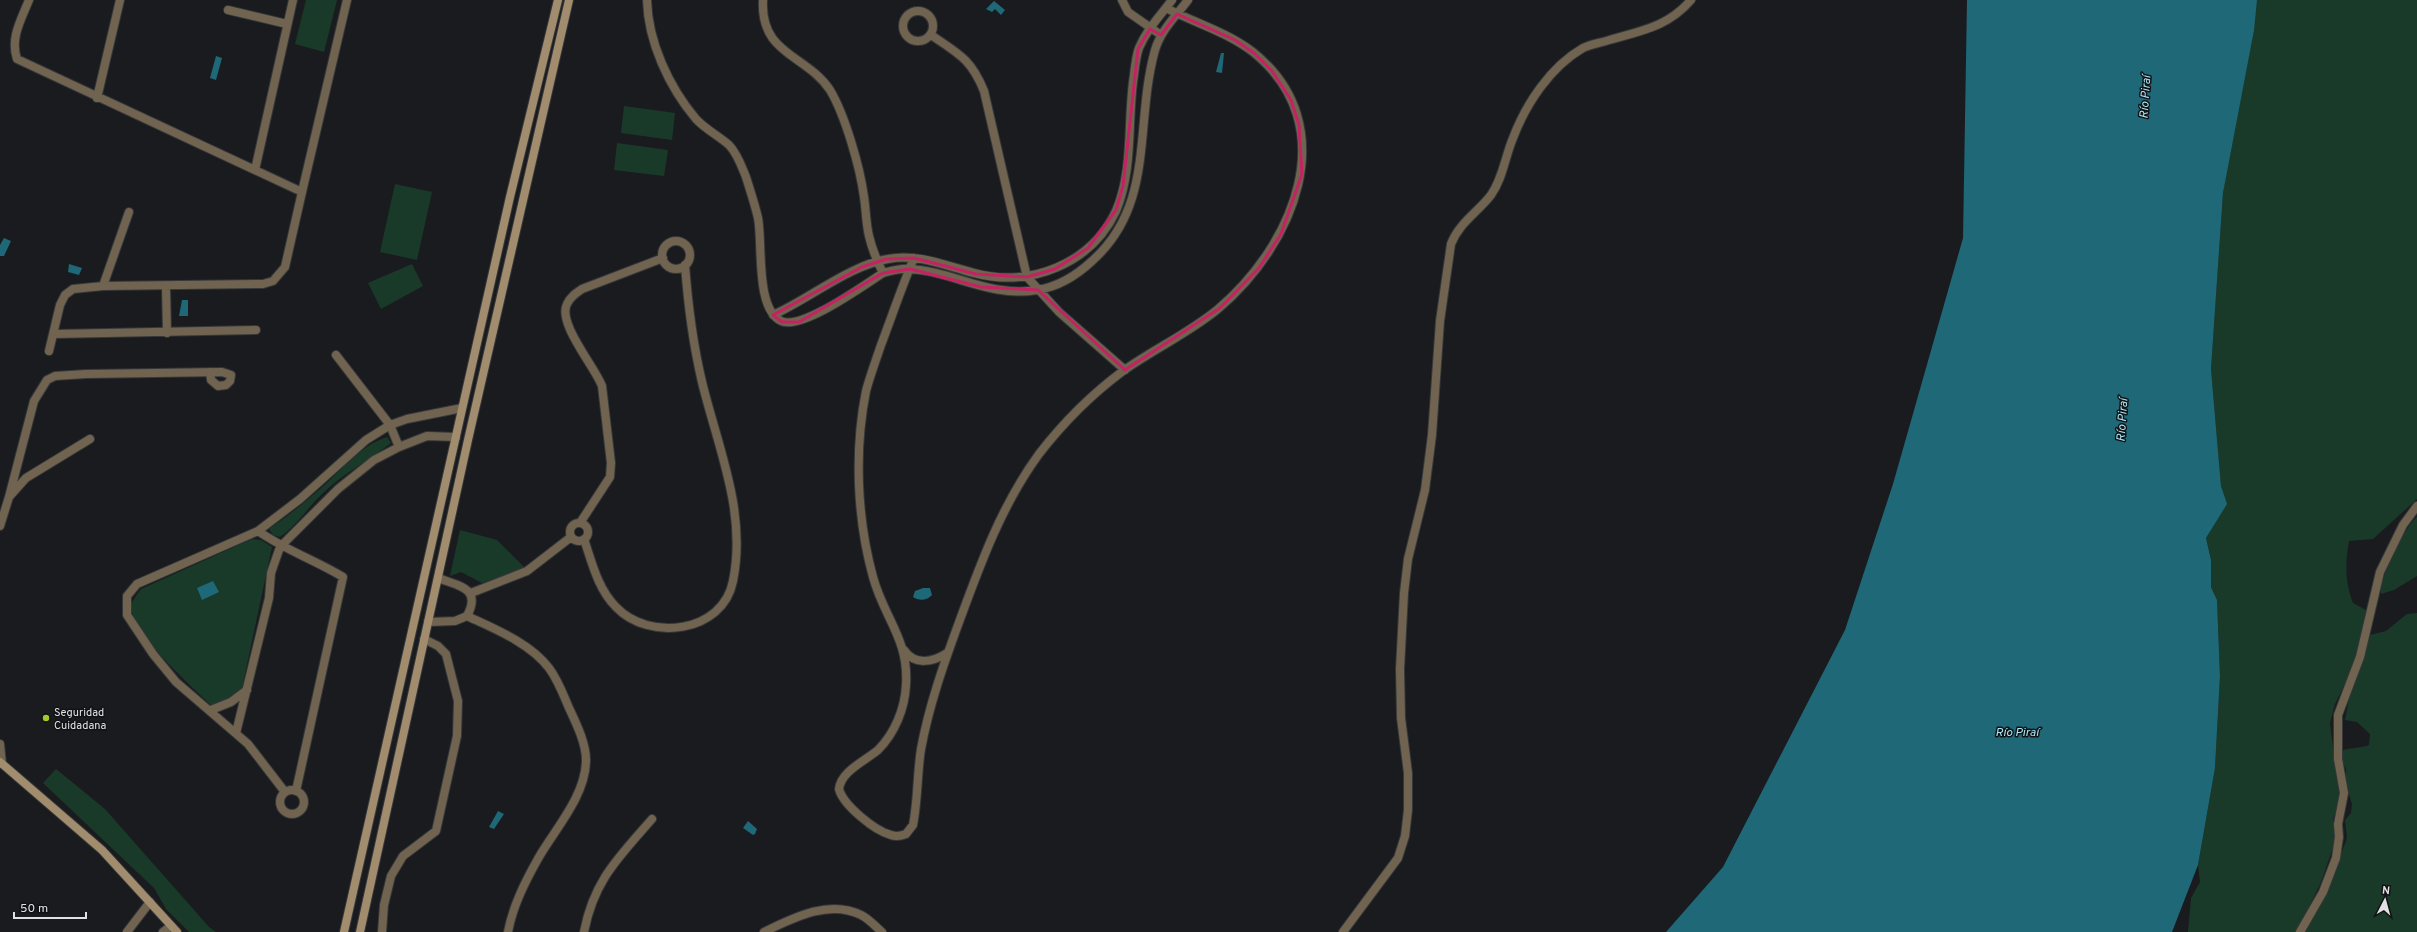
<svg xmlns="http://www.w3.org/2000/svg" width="2417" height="932" viewBox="0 0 2417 932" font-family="Overpass,sans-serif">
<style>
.green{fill:#1a3a29}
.water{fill:#1e6878}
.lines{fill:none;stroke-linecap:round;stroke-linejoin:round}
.minor-casing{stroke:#36373a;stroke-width:10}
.secondary-casing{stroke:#36373a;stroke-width:10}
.minor{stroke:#706450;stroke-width:8}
.secondary{stroke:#a18d6d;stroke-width:8}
.marked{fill:none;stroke:#c42262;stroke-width:3;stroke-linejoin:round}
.poi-dot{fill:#a0ca2c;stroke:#111215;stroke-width:1.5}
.labels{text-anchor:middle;stroke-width:3;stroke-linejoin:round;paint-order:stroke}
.poi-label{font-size:11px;fill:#e1e1e3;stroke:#111215;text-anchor:start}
.water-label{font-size:12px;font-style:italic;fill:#ade8f7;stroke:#111215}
</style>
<rect width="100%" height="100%" fill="#1a1b1e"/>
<path class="green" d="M306,0H337L324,52L295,44Z
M2257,0H2417V499L2373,539L2349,541C2345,563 2345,582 2353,603L2366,610L2358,649L2347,680L2335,704L2330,723L2334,756L2341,793L2333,820L2336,839L2321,882L2297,932H2188L2191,898L2200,882L2198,865L2215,768L2220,676L2217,600L2211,587V560L2206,538L2226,504L2221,486L2211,369L2223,193Z
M624,106L675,113L672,140L621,133Z
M617,143L668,150L664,176L614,170Z
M395,184L432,192L417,260L380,252Z
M412,264L423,286L381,309L368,283Z
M387,437L391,443C368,461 342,474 321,495C307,509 296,526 280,537L273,535L269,529C291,514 310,498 329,481C347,464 363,445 387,437Z
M2417,517V576L2394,590L2381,594C2379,578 2405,526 2417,517Z
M460,530L497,540L525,568L482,583L461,572L450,576Z
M252,539L261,540L272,547L242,688C234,697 223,705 211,705C191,686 134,635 131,608C131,601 137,595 141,589Z
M2417,613V932H2304L2327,892L2347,838L2345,820L2351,813L2352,804L2346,785V768L2341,761V751C2350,747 2359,749 2369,745L2370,734L2357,722L2345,720L2349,699L2363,661L2370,635L2386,631L2407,614Z
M56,769L105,809L209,927L216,932H189L166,909L154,888L43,783Z"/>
<path class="water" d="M1967,0H2257L2254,30L2223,193L2211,369L2221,486L2227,504L2206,538L2211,560V587L2217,600L2220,676L2215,768L2198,865L2172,932H1666L1723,867L1845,630L1893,484L1963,238Z
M994,1L1005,10L1001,15L995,9L992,12L986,9Z
M1221,53H1224L1222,73L1216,72Z
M216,56L222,58L216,80L210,78Z
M4,238L11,241L4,256H0V245Z
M69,264L82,268L79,275L68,272Z
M182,300H188V316H179Z
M213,581L219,592L202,600L197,588Z
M923,588H930L932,595C926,601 919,601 913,597L915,591Z
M498,811L504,814L494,829L489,827Z
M748,821L757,829L755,834L753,835L743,828Z"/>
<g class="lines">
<g class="minor-casing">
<path id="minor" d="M29,0C21,20 10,38 17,59L302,192L285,267L273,281L263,284L103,286L73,289L65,295L60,305L49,351
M647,0C648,42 669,87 696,119C705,129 719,136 729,145C737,153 742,167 746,177C750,190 755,205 758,218C763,244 755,308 781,321C801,331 864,285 883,273C891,271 901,268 909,269C953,271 989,298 1037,290C1057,287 1077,275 1092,261C1156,204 1134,125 1155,50C1161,30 1176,16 1188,0
M763,0C760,55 806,54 830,90C845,115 860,167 864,197C866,210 866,224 869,236C872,249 877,261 883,273
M1122,0L1128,12L1161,35
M228,10L287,24
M903 26a15 15 0 1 1 30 0a15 15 0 1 1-30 0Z
M931,35C959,54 971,59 984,91L1027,277L1059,312L1125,370
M97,98L120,0
M255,170L293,0
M302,192L347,0
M662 255a14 14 0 1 1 28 0a14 14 0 1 1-28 0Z
M914,258C902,286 892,316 881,345C876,360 870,376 866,391C854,451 857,519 873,577C884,618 909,639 906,685C905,708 895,733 878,750C865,761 841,771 839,789C843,805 875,831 891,835C896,837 901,836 906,834L913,825C918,800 917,774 921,749C929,706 943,666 958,625C980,565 1001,506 1039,454C1063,423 1092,394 1123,371C1154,349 1189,333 1218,309C1293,246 1345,126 1253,52C1227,32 1195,23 1166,8
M103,286L129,212
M166,286L167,333
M773,315C809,299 850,265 888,259C918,253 946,266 974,273C1030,288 1091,264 1116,211C1134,169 1127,118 1134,75C1135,66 1136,56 1139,48C1147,29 1160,16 1172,0
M54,334L256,330
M336,355L390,425L399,447
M9,497L34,401L47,380L55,376L86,374L222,372L231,375L230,381L226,385L218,386L211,380L210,372
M570 532a9 9 0 1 1 18 0a9 9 0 1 1-18 0Z
M580,523L610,477L611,463L602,386C595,367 557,323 567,304C570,297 576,293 582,289L663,258
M0,526L9,497L26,478L90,439
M258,531C285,550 315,560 343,577L296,791
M584,539C592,563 598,589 616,607C649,642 723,633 733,581C747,512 718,448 702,382C693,344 688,305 685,265
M471,593L527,571L571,537
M467,616C495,629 530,643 549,668C558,680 563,694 569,708C576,723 586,743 586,760C586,795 556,828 539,857C526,880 513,905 508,932
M428,622L455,621L467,616C482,588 459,586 438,578
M904,650C915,666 933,662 947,653
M211,710L231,702L247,690
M236,733L269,598L271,573L280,547L338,489L374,460L399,447L427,436L456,437
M0,744L2,764
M280 802a12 12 0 1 1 24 0a12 12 0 1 1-24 0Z
M285,792L248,744L176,682L153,654L127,615V596L137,584L258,531L300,499L366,440L390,425L407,419L462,408
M127,932L150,902
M163,932L171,926
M382,932L384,905L391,876L403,856L436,831L457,736L458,701L446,654L438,646L424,639
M584,932C594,880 619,857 652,819
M764,932C793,918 829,899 861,915C868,918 876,927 882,932
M1343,932L1398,858L1405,836L1408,810V773L1401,718L1400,669L1404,593L1408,559L1425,490L1432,435L1440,321L1451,244C1459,223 1478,212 1491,195C1503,178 1505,157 1513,138C1526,104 1550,67 1583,48C1589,45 1599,43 1606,41C1639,31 1667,28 1691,0
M2300,932L2323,892L2336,858L2339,837L2338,824L2344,793L2338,759V715L2360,657L2380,572L2403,525L2417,506"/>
</g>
<g class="secondary-casing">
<path id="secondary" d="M0,762L102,850L177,932
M344,932L510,197L558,0
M360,932L468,440L569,0"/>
</g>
<use href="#minor" class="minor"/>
<use href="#secondary" class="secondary"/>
</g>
<path class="marked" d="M1177,14L1235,40L1254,53L1272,71L1291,100L1299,125L1302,174L1281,234L1259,268L1220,308L1125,370L1038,290L981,287L910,269L883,273L799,322H782L773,315L862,267L886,259L914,258L976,274L1027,277L1055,269L1088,248L1116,210L1123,186L1138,49L1150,29L1161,35Z"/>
<circle class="poi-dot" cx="46" cy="718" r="4"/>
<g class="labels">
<g class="poi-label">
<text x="54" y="716">Seguridad<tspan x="54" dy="13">Cuidadana</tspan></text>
</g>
<g class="water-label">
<text transform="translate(2145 97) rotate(-86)" y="4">Río Piraí</text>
<text transform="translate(2122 420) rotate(-86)" y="4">Río Piraí</text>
<text x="2017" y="736">Río Piraí</text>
</g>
</g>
<g transform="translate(2385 900) rotate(6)" stroke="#111215" stroke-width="3" paint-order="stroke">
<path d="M0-3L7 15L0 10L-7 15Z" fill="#e1e1e3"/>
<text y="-6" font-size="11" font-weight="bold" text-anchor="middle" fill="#e1e1e3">N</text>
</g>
<path d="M14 912v6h72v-6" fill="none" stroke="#e1e1e3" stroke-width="2"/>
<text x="20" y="912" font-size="12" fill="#e1e1e3" stroke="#111215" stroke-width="3" paint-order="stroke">50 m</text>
</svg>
